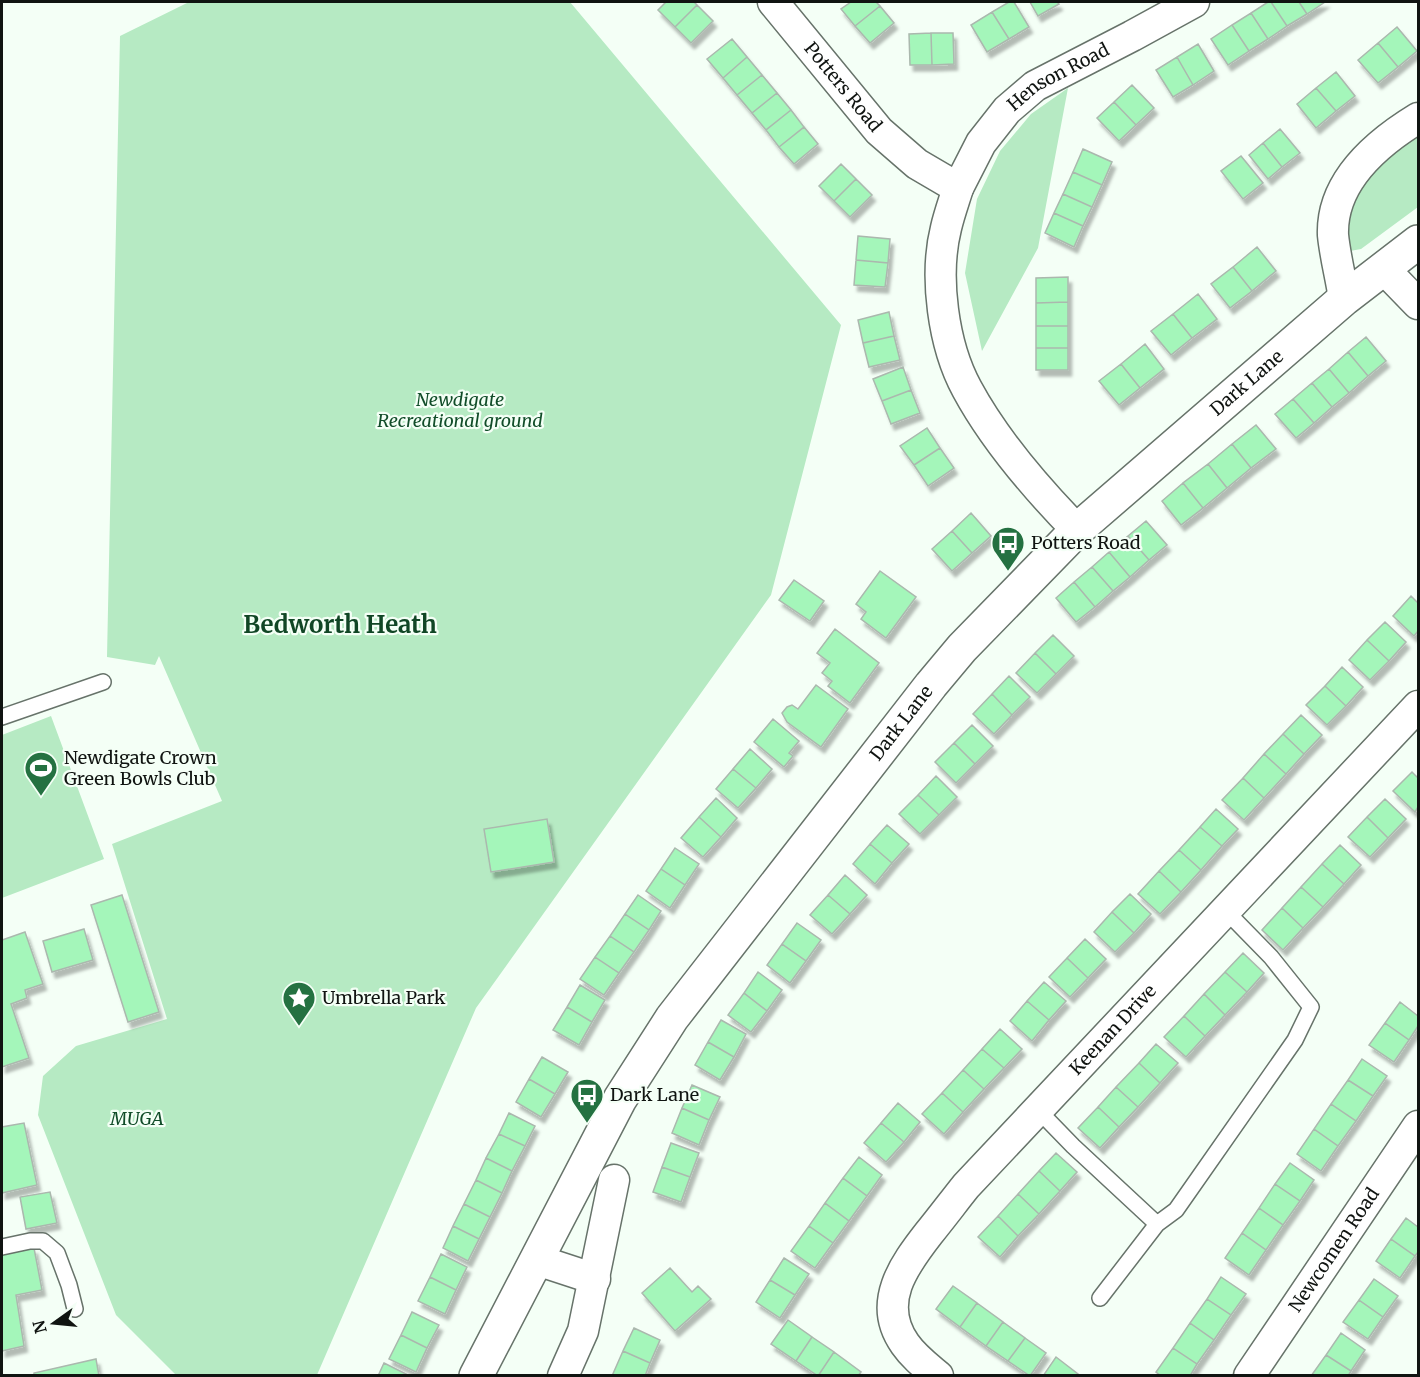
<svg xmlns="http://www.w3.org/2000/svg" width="1420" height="1377" viewBox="0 0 1420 1377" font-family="Merriweather,serif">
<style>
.green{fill:#b6eac3}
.building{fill:#a4f6ba;stroke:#abb8ae;stroke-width:1.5;filter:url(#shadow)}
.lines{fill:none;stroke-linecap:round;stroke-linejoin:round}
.service-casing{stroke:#67736a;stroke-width:18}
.minor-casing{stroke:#67736a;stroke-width:33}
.tertiary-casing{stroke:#67736a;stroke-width:36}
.service{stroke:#fff;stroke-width:15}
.minor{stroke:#fff;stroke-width:30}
.tertiary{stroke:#fff;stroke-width:33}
.labels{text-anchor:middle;stroke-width:4.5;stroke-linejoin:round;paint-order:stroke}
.street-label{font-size:18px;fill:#101411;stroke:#f4fff6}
.park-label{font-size:18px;font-style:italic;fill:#114d29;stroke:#f4fff6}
.poi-label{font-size:18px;fill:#101411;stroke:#f4fff6;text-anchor:start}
.district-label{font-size:24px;font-weight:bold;fill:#104625;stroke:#f4fff6}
</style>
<defs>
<filter id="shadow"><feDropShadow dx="3.5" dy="6" stdDeviation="1.5" flood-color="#0004"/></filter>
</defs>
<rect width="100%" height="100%" fill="#f4fff6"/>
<path class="green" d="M189,2H570L841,325L771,595L476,1008L317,1375H176L116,1315L38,1115L43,1076L76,1046L167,1019L112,844L222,801L159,656L155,665L107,657L120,36Z
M1068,88L1038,248L982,351L965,273L977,199L1000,151L1031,114Z
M1418,129V207L1361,249L1350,251L1347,244L1346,212L1360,179Z
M51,716L104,859L2,898V735Z"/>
<path class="building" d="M666,2H694L697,5L675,27L658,10Z
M851,2H876L880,6L855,26L841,9Z
M1009,2H1014L1029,27L1009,39L992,12Z
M1030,2H1057L1059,4L1038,16Z
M1268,2H1271L1287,26L1268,39L1251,13Z
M1271,2H1299L1307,14L1287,26Z
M1299,2H1325L1307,14Z
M697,5L713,21L691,43L675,27Z
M880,6L894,23L870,43L855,26Z
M992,12L1009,39L987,52L971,25Z
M1251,13L1268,39L1249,51L1232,25Z
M1232,25L1249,51L1228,65L1211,39Z
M1397,27L1417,51L1398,67L1378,43Z
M931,33L932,65H910L909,34Z
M931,33H953L954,64L932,65Z
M732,39L747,57L723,78L707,59Z
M1378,43L1398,67L1378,83L1358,60Z
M1198,44L1214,71L1193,85L1177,57Z
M747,57L762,75L737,95L723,78Z
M1177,57L1193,85L1173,97L1156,70Z
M1336,72L1355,96L1336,111L1316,88Z
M762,75L777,93L752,113L737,95Z
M1132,85L1154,108L1136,125L1114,102Z
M1316,88L1336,111L1316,128L1297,104Z
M777,93L791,110L766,130L752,113Z
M1114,102L1136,125L1119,141L1097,118Z
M791,110L804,127L779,147L766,130Z
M804,127L818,144L794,164L779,147Z
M1280,129L1300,153L1282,167L1263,143Z
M1263,143L1282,167L1268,179L1249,155Z
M1083,149L1112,162L1102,185L1073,172Z
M1241,156L1263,183L1243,199L1221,171Z
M841,164L856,179L834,201L819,186Z
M1073,172L1102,185L1092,207L1063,194Z
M856,179L872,195L850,217L834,201Z
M1063,194L1092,207L1083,226L1054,213Z
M1054,213L1083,226L1074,247L1045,233Z
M858,236L890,239L888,263L856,260Z
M1257,247L1276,271L1252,291L1233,267Z
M856,260L888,263L885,287L854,285Z
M1233,267L1252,291L1230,308L1211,284Z
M1068,277V302L1036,303V278Z
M1198,294L1217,319L1192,338L1173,314Z
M1068,302V326H1036V303Z
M889,312L894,336L863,343L858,320Z
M1173,314L1192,338L1171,355L1151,331Z
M1036,326H1068V348H1036Z
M894,336L900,360L869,367L863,343Z
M1366,337L1386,361L1368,376L1348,352Z
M1145,344L1164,369L1140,388L1121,364Z
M1036,348H1068V370H1036Z
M1348,352L1368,376L1349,393L1329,369Z
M1121,364L1140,388L1119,405L1099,381Z
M903,367L911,390L882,401L873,379Z
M1329,369L1349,393L1332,407L1312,383Z
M1312,383L1332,407L1314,423L1293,399Z
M911,390L920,413L891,424L882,401Z
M1293,399L1314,423L1296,438L1275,414Z
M1256,425L1276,449L1251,468L1232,444Z
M927,428L940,448L914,465L900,446Z
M1232,444L1251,468L1227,488L1208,464Z
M940,448L954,468L928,486L914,465Z
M1208,464L1227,488L1203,508L1183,483Z
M1183,483L1203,508L1181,525L1162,501Z
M971,513L991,536L972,553L952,531Z
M1146,521L1167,545L1149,560L1128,536Z
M952,531L972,553L952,571L932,549Z
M1128,536L1149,560L1130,577L1109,552Z
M1109,552L1130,577L1113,591L1092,567Z
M1092,567L1113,591L1095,607L1074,582Z
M880,571L916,597L886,638L861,619L866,612L856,604Z
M794,580L824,601L810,621L779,600Z
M1074,582L1095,607L1076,622L1056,598Z
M1411,596L1418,603V631L1414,636L1393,616Z
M1385,622L1406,642L1389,661L1367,640Z
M835,629L879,663L850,703L828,686L832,681L822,673L830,663L817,653Z
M1053,635L1074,656L1056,674L1035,653Z
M1367,640L1389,661L1370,680L1349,660Z
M1035,653L1056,674L1037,693L1016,673Z
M1342,667L1363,687L1346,706L1325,686Z
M1009,676L1030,697L1012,715L992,694Z
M816,685L848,709L821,747L787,722L782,713L787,707L792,705L798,709Z
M1325,686L1346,706L1327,725L1306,705Z
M992,694L1012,715L994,734L973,714Z
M1301,715L1322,735L1304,754L1283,734Z
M773,719L799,741L789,753L793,756L784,767L754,742Z
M972,725L993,746L975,764L954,743Z
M1283,734L1304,754L1286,774L1264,754Z
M954,743L975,764L956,783L935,762Z
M750,749L772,769L756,788L733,769Z
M1264,754L1286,774L1264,798L1243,778Z
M733,769L756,788L738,808L716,789Z
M1412,772L1418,778V807L1415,812L1393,791Z
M936,776L957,797L939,815L918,795Z
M1243,778L1264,798L1244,820L1222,800Z
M918,795L939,815L920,834L899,814Z
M716,798L737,818L721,837L699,817Z
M1385,799L1406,819L1388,838L1367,817Z
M1216,809L1238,829L1222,846L1200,827Z
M699,817L721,837L703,857L681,838Z
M1367,817L1388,838L1370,857L1348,837Z
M547,819L554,862L491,872L484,829Z
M887,825L909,844L892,863L870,844Z
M1200,827L1222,846L1201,870L1179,850Z
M870,844L892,863L875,884L853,864Z
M1340,845L1361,865L1344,884L1322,864Z
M675,848L699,864L685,885L661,869Z
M1179,850L1201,870L1181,892L1159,871Z
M1322,864L1344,884L1323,907L1301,887Z
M661,869L685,885L670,908L646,891Z
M1159,871L1181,892L1160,914L1138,894Z
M845,875L867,895L850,914L828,895Z
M1301,887L1323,907L1303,928L1282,908Z
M1130,894L1151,914L1134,933L1112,912Z
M122,895L159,1012L128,1022L91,905Z
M638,895L661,911L649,930L625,914Z
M828,895L850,914L832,934L810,915Z
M1282,908L1303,928L1283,950L1262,930Z
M1112,912L1134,933L1115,952L1094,932Z
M625,914L649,930L634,952L610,936Z
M797,923L821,940L806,961L782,944Z
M84,929L93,960L52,972L43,941Z
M25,932L43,984L25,990L27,998L11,1004L29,1058L2,1067V940Z
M610,936L634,952L619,973L595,957Z
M1085,939L1106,959L1088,978L1067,958Z
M782,944L806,961L790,983L767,965Z
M1243,953L1264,973L1247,992L1225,972Z
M595,957L619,973L604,995L580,979Z
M1067,958L1088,978L1070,997L1049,977Z
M758,972L782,990L767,1011L744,993Z
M1225,972L1247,992L1225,1015L1204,994Z
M1044,982L1066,1001L1049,1020L1027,1001Z
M580,985L605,1000L592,1022L567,1007Z
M744,993L767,1011L751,1032L728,1015Z
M1204,994L1225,1015L1205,1036L1184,1016Z
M1027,1001L1049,1020L1032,1041L1010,1021Z
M1400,1002L1418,1016V1026L1409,1040L1385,1023Z
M567,1007L592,1022L579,1045L553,1030Z
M1184,1016L1205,1036L1186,1057L1164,1037Z
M721,1020L746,1034L734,1057L708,1042Z
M1385,1023L1409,1040L1394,1062L1369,1045Z
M1000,1029L1022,1049L1004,1068L982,1049Z
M708,1042L734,1057L720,1080L695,1065Z
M1156,1044L1178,1063L1160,1083L1139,1063Z
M982,1049L1004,1068L984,1089L963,1070Z
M542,1057L568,1072L555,1094L529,1079Z
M1362,1059L1387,1076L1373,1096L1348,1080Z
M1139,1063L1160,1083L1138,1107L1116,1087Z
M963,1070L984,1089L963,1112L942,1093Z
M529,1079L555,1094L541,1117L516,1102Z
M1348,1080L1373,1096L1356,1121L1331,1104Z
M692,1085L720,1097L709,1120L682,1108Z
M1116,1087L1138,1107L1119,1127L1098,1107Z
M942,1093L963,1112L944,1134L922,1114Z
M898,1103L920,1122L904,1142L881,1123Z
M1331,1104L1356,1121L1338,1146L1314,1129Z
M1098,1107L1119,1127L1100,1148L1078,1128Z
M682,1108L709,1120L699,1145L672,1133Z
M509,1113L535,1126L525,1146L499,1134Z
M24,1123L37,1185L2,1193V1127Z
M881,1123L904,1142L886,1162L864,1143Z
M1314,1129L1338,1146L1321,1171L1297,1154Z
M499,1134L525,1146L512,1171L486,1158Z
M671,1143L699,1153L690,1177L662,1167Z
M1056,1153L1077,1172L1060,1191L1039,1171Z
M859,1157L882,1175L867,1196L843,1178Z
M486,1158L512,1171L502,1193L476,1180Z
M1290,1163L1314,1180L1300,1201L1275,1184Z
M662,1167L690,1177L681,1202L653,1192Z
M1039,1171L1060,1191L1039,1214L1018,1194Z
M843,1178L867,1196L849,1221L825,1203Z
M476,1180L502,1193L490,1217L464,1204Z
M1275,1184L1300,1201L1283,1225L1259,1208Z
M50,1192L57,1223L26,1229L20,1197Z
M1018,1194L1039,1214L1018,1236L998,1216Z
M825,1203L849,1221L833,1243L809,1226Z
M464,1204L490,1217L479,1239L453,1226Z
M1259,1208L1283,1225L1266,1250L1242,1233Z
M998,1216L1018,1236L1000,1257L978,1237Z
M1406,1218L1418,1227V1252L1415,1256L1391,1239Z
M453,1226L479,1239L468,1261L443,1248Z
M809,1226L833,1243L815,1268L791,1251Z
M1242,1233L1266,1250L1249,1275L1225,1258Z
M1391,1239L1415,1256L1400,1278L1376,1261Z
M34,1248L42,1290L16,1295L24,1346L2,1351V1254Z
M441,1254L467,1267L456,1290L430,1277Z
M784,1258L809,1274L795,1295L770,1280Z
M670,1268L692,1292L698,1286L711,1299L675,1331L642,1293Z
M430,1277L456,1290L445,1314L418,1301Z
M1221,1277L1246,1294L1231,1315L1207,1299Z
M1374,1279L1398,1296L1383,1317L1359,1300Z
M770,1280L795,1295L780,1318L756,1302Z
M953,1286L977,1303L960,1327L936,1309Z
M1207,1299L1231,1315L1214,1340L1190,1323Z
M1359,1300L1383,1317L1368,1339L1343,1322Z
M977,1303L1003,1322L986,1346L960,1327Z
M412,1312L439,1325L427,1348L401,1335Z
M788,1320L812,1337L796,1361L771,1344Z
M1003,1322L1025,1338L1008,1361L986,1346Z
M1190,1323L1214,1340L1197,1364L1173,1348Z
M634,1328L660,1340L650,1363L623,1351Z
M1341,1333L1365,1350L1351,1371L1326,1355Z
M401,1335L427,1348L416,1372L389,1359Z
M812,1337L834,1352L818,1376L796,1361Z
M1025,1338L1046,1353L1030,1376L1008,1361Z
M1173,1348L1197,1364L1190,1376H1161L1156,1372Z
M623,1351L650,1363L645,1376H612Z
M834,1352L861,1372L858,1376H818Z
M1326,1355L1351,1371L1348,1376H1311Z
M1056,1357L1078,1374L1077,1376H1043Z
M96,1359L99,1376H34V1373Z
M384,1363L410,1376H378Z"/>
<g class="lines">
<g class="service-casing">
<path id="service" d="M2,717L103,682
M1038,1110L1073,1146L1157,1224L1176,1210L1295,1040L1311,1007L1271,957L1226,911
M2,1247L30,1241H43L57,1253L69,1285L75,1309
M1100,1298L1157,1224"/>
</g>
<g class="minor-casing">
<g id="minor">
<path id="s1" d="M773,2L879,131L917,164L958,188C954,201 949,215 946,228C934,276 943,345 967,389C995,441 1036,488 1077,530"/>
<path id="s2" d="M958,188L981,143L1007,110L1035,86L1132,36L1194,2"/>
<path d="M1384,269L1418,304"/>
<path d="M1344,299C1341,278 1335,256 1333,235C1331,181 1377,143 1418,118"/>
<path d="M537,1260L595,1279"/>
<path d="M563,1376L583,1331L614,1180"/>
<path id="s3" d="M938,1376C926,1366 914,1357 905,1344C876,1303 904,1265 929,1233C942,1217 954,1201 966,1186L1418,706"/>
<path id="s4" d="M1249,1376L1418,1126"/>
</g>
</g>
<g class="tertiary-casing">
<g id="tertiary">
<path id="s5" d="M476,1376L620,1099L672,1018L931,685L962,648L1077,530L1344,299L1418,242"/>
</g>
</g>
<use href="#service" class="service"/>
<use href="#minor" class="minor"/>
<use href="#tertiary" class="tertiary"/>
</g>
<defs>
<g id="bus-pin" transform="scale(1.725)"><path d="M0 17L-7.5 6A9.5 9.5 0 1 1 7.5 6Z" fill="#247141" stroke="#f4fff6"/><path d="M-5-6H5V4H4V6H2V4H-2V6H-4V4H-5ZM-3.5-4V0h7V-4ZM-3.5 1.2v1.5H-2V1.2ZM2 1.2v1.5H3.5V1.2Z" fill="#fff"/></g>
<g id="stadium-pin" transform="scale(1.725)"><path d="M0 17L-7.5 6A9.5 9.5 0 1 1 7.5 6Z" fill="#247141" stroke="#f4fff6"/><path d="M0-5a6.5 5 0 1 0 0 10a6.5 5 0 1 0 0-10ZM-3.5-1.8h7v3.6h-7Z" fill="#fff"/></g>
<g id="sight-pin" transform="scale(1.725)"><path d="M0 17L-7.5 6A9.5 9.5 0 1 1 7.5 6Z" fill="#247141" stroke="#f4fff6"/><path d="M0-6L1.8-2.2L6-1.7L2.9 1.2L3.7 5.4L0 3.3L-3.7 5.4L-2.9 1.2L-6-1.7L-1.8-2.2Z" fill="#fff"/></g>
</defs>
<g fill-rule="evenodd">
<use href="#bus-pin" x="1008" y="543"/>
<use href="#stadium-pin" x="41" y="768"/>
<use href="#sight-pin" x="299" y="998"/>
<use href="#bus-pin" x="587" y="1095"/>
</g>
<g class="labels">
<g class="street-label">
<text dy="6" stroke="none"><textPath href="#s2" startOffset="154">Henson Road</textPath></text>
<text dy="6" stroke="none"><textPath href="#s1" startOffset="110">Potters Road</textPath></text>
<text dy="6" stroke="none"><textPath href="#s5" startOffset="1268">Dark Lane</textPath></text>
<text dy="6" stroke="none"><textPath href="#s5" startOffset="782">Dark Lane</textPath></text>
<text dy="6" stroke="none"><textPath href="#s3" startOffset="444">Keenan Drive</textPath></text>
<text dy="6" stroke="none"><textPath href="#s4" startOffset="152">Newcomen Road</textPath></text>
</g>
<g class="park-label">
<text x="460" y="406">Newdigate<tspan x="460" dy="21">Recreational ground</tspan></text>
<text x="137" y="1125">MUGA</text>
</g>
<g class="poi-label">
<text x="1031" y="549">Potters Road</text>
<text x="64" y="764">Newdigate Crown<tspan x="64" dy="21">Green Bowls Club</tspan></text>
<text x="322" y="1004">Umbrella Park</text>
<text x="610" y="1101">Dark Lane</text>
</g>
<g class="district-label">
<text x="340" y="633">Bedworth Heath</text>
</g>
</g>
<rect width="1420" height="1377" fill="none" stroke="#101411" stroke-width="6"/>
<g transform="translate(54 1323) rotate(255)" stroke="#f4fff6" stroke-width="4.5" paint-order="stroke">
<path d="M0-4.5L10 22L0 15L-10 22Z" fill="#101411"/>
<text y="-9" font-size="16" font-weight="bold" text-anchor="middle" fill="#101411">N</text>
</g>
</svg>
